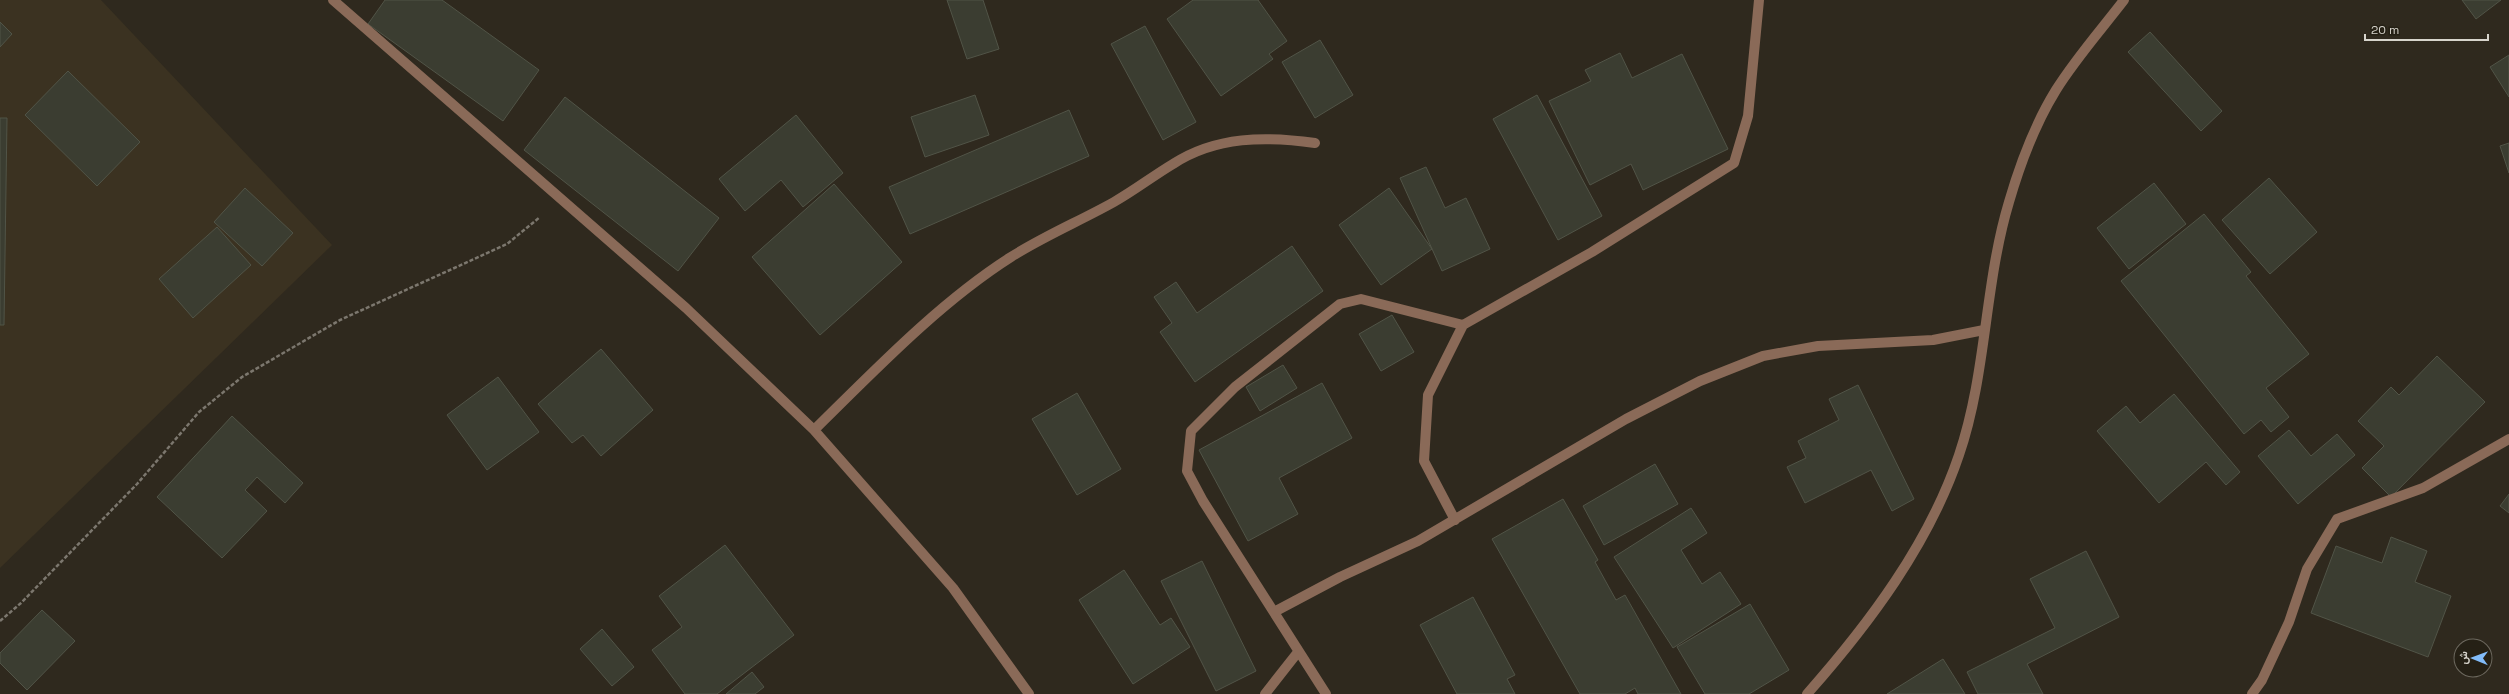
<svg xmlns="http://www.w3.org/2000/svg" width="2509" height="694" viewBox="0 0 2509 694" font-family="'Space Grotesk',Vazirmatn,sans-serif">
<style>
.built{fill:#3b3221}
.building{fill:#3b3d31;stroke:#515447}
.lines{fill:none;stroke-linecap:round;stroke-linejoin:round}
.path{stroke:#7c776e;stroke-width:2.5;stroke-dasharray:4 2;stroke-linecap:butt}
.minor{stroke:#8a6a58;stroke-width:10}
</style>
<rect width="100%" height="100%" fill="#2f291e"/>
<path class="built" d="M0,0H101L332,245L0,568Z"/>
<path class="building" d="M385,0H442L539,70L503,121L368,24Z
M947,0H983L999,49L967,59Z
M1193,0H1258L1287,41L1269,54L1273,59L1221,96L1167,19Z
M2462,0H2501L2476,19Z
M0,22L12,34L0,47Z
M1145,26L1196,122L1163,140L1111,44Z
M2150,32L2222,111L2201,131L2128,52Z
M1320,40L1353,95L1315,118L1282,62Z
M1620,53L1632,78L1682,54L1728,149L1643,190L1631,164L1590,185L1549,101L1591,81L1585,70Z
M2509,55V97L2490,67Z
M68,71L140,142L97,186L25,115Z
M975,95L989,135L925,157L911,117Z
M1537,95L1602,216L1558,240L1493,119Z
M565,97L719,218L678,271L524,150Z
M1069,110L1089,156L910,234L889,187Z
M796,115L843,173L803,207L781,180L745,211L719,179Z
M0,118H7L4,325H0Z
M2509,143V173L2500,146Z
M1426,167L1445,208L1466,198L1490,249L1442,271L1400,178Z
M2269,178L2317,232L2270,274L2222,220Z
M2154,183L2186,224L2129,269L2097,228Z
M834,184L902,262L820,335L752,257Z
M245,188L293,233L262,266L214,222Z
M1389,188L1432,249L1381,285L1339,225Z
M2204,214L2251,272L2246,276L2309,354L2266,388L2289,417L2271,432L2261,420L2244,434L2121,281Z
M217,227L251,265L193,318L159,279Z
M1292,246L1323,291L1195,382L1160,332L1172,323L1154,297L1176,282L1197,313Z
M1392,315L1414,352L1381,371L1359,334Z
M601,349L653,410L601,456L583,435L572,443L538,404Z
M2437,356L2485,402L2391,497L2362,468L2384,446L2358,421L2391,387L2399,395Z
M1283,365L1297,388L1260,411L1246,387Z
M498,377L539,432L487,470L447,415Z
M1322,383L1352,438L1279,478L1298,514L1248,541L1199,450Z
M1858,385L1914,499L1892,511L1871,470L1805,503L1787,467L1806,458L1798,441L1839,420L1829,399Z
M1077,393L1121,469L1077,495L1032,419Z
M2174,394L2240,472L2226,485L2206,462L2159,503L2097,431L2126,406L2140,423Z
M232,416L303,483L285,503L257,477L245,490L267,511L222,558L157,497Z
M2289,430L2311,456L2337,434L2355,455L2298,504L2258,456Z
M1655,464L1678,504L1604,545L1583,506Z
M2509,494V513L2500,506Z
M1563,499L1598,560L1595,562L1616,600L1625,595L1681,694H1638L1635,688L1625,694H1580L1492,539Z
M1691,508L1707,533L1681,550L1702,584L1720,572L1741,604L1673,648L1614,557Z
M2391,537L2427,551L2415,582L2451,596L2428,657L2311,613L2336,546L2382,563Z
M725,545L794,635L717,694H685L652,650L682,627L659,596Z
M2086,551L2119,617L2027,664L2043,694H1978L1967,672L2055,628L2030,579Z
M1202,561L1256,671L1216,691L1161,581Z
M1124,570L1160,625L1171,618L1190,647L1133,684L1079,600Z
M1473,597L1515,675L1507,679L1515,694H1457L1420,625Z
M1750,604L1789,670L1749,694H1705L1677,647Z
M42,610L75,641L27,690L0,663V653Z
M602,629L634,667L612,686L580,649Z
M1943,659L1965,694H1887Z
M752,672L764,687L755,694H726Z"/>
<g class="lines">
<path class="path" d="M0,621L21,603L137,484L199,412L242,377L340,320L507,244L540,217"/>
<path class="minor" d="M333,0L686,308L814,430L953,588L1029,694
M814,430C874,371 940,302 1011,257C1044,236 1080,221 1114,202C1135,190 1153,176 1173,164C1216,136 1266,136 1315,143
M1455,520L1424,461L1428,395L1463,325L1592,252L1734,163L1748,116L1759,0
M1274,612L1340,577L1418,541L1626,419L1700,381L1763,356L1818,346L1933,340L1984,330
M1265,694L1298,652
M1326,694L1203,501L1187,471L1191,431L1235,387L1340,304L1361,299L1463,325
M1807,694C1869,624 1929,544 1959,455C1987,373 1984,285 2009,202C2020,164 2035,124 2056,90C2076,58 2101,30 2124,0
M2252,694L2262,680L2289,622L2307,569L2337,519L2423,488L2509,439"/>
</g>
<g transform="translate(2473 658) rotate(271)"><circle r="19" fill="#252015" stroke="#6c685e"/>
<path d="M0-3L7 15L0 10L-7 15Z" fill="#82bcfa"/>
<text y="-6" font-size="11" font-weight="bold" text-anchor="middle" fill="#d7d4cc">ش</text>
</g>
<path d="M2365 34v6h123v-6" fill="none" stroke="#d7d4cc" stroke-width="2"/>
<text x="2371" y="34" font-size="12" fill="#d7d4cc" stroke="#252015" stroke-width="3" paint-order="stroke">20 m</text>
</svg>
